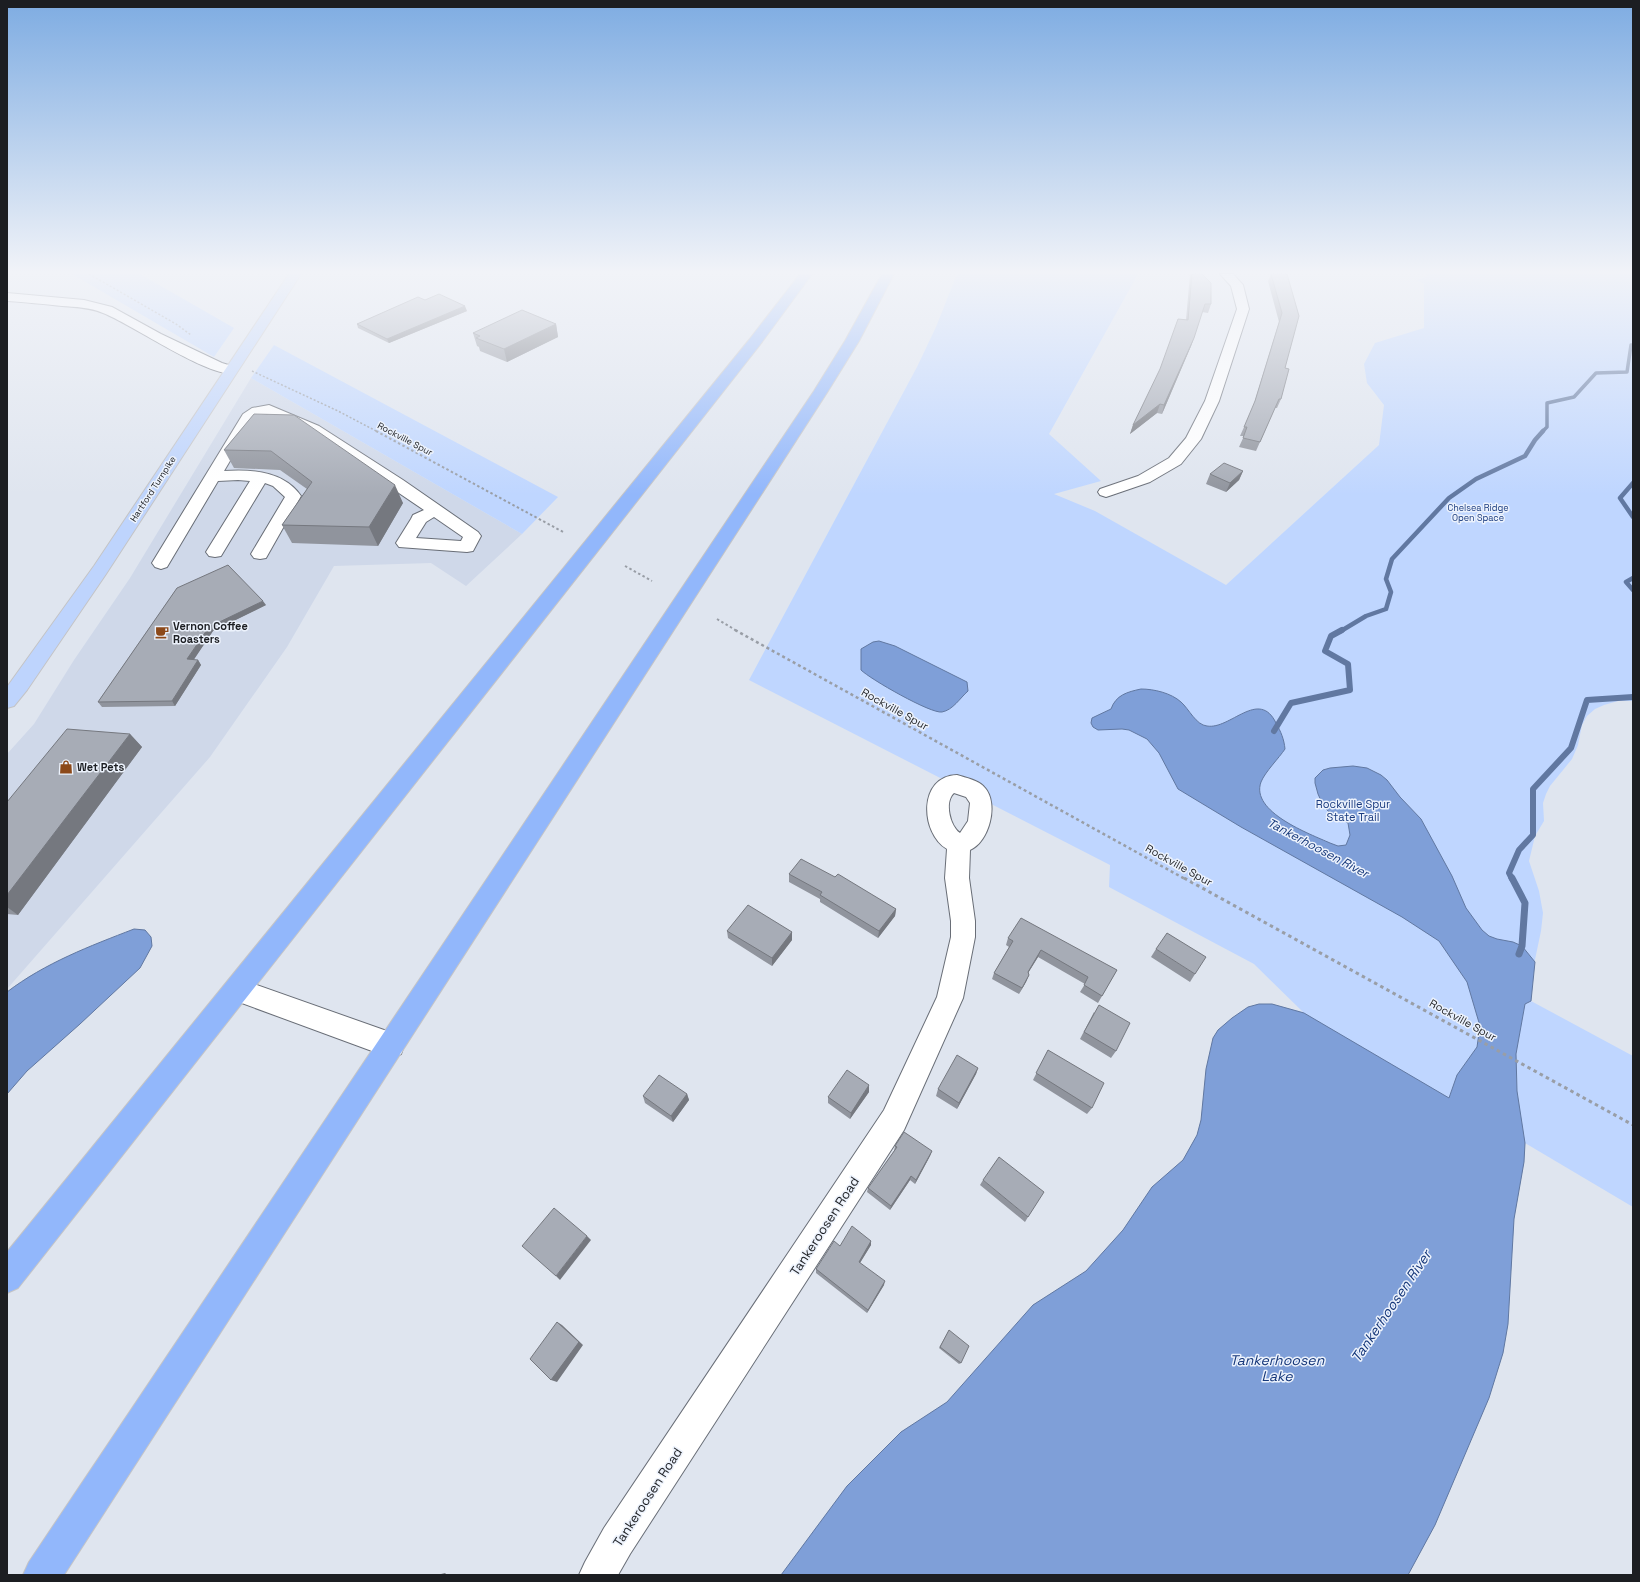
<svg xmlns="http://www.w3.org/2000/svg" width="1640" height="1582" viewBox="0 0 1640 1582" font-family="'Space Grotesk',sans-serif">
<style>
.built{fill:#cfd8e9}
.green{fill:#bfd6ff}
.water{fill:#7f9fd8;stroke:#6178a1}
.lines{fill:none;stroke-linecap:round;stroke-linejoin:round}
.stream-far3{stroke:#6178a1;stroke-width:3.5}
.stream-far2{stroke:#6178a1;stroke-width:4.5}
.stream-far1{stroke:#6178a1;stroke-width:6}
.stream{stroke:#6178a1;stroke-width:7}
.minor-casing{stroke:#696e77;stroke-width:2}
.major-casing{stroke:#c4c4c6;stroke-width:2}
.highway-casing{stroke:#c4c4c6;stroke-width:2}
.path-far3{stroke:#999ea6;stroke-width:1.5;stroke-dasharray:2 2;stroke-linecap:butt}
.path-far2{stroke:#999ea6;stroke-width:2;stroke-dasharray:2.5 2.5;stroke-linecap:butt}
.path-far1{stroke:#999ea6;stroke-width:2.5;stroke-dasharray:3 3;stroke-linecap:butt}
.path{stroke:#999ea6;stroke-width:3;stroke-dasharray:3.5 3.5;stroke-linecap:butt}
.minor{fill:#fff;fill-rule:evenodd}
.major{fill:#bed4fd;fill-rule:evenodd}
.highway{fill:#92b7fb;fill-rule:evenodd}
.wall{fill:#90949d}
.shaded-wall{fill:#75787f}
.building{fill:#a7acb6;stroke:#75787f}
.labels{text-anchor:middle;stroke-width:3;stroke-linejoin:round;paint-order:stroke}
.far-street-label{font-size:9px;fill:#1c1e22;stroke:#ecf2fc}
.far-park-label{font-size:9px;fill:#193b7f;stroke:#ecf2fc}
.poi-label{font-size:11px;font-weight:bold;fill:#1c1e22;stroke:#ecf2fc;text-anchor:start}
.street-label{font-size:11px;fill:#1c1e22;stroke:#ecf2fc}
.park-label{font-size:11px;fill:#193b7f;stroke:#ecf2fc}
.water-label{font-size:12px;font-style:italic;fill:#143679;stroke:#ecf2fc}
.near-street-label{font-size:13px;fill:#1c1e22;stroke:#ecf2fc}
.near-water-label{font-size:14px;font-style:italic;fill:#143679;stroke:#ecf2fc}
</style>
<rect width="100%" height="100%" fill="#dfe5ef"/>
<path class="built" d="M251,378L522,534L466,586L431,563L334,566L287,647L210,757L7,989V754L34,724L74,660L130,578Z"/>
<path class="green" d="M72,274H140L234,328L214,357Z
M957,274H1138L1049,434L1101,481L1054,494L1095,511L1226,585L1379,445L1384,405L1367,383L1364,364L1375,343L1424,328V284L1417,280L1426,277L1428,274H1633V701H1618L1604,705L1595,709L1587,716L1582,725L1578,745L1572,759L1550,786L1546,794L1543,803L1544,821L1535,836L1529,861L1539,891L1543,913L1541,931L1533,969L1531,1001L1633,1056V1207L1525,1143L1524,1162L1514,1219L1508,1324L1503,1353L1489,1398L1435,1525L1408,1575H781L847,1486L901,1432L947,1402L1033,1305L1086,1271L1123,1230L1152,1187L1183,1160L1197,1135L1201,1120L1208,1061L1213,1038L1218,1030L1232,1018L1248,1007L1259,1004H1272L1303,1012L1254,964L1109,887L1110,865L749,680L917,367L936,327Z
M274,345L558,497L522,534L251,378Z"/>
<path class="water" d="M879,641L895,646L967,682L968,691C960,698 953,710 942,712C931,714 870,679 861,670V649L873,642Z
M1141,689C1154,689 1171,693 1181,702C1189,709 1196,725 1207,726C1230,730 1259,688 1276,723C1281,732 1284,739 1285,749C1279,758 1265,772 1261,782C1250,812 1310,834 1330,843L1338,846L1346,845L1350,835L1348,823L1328,811L1323,805L1318,794L1315,783V778L1323,770L1330,768L1353,766L1367,768L1381,775L1387,780L1400,797L1421,819L1452,876L1466,908L1482,930L1489,936L1497,939L1513,942L1522,946L1535,962L1531,1001L1525,1004L1516,1054L1517,1091L1525,1143L1524,1162L1514,1219L1508,1324L1503,1353L1489,1398L1435,1525L1408,1575H781L847,1486L901,1432L947,1402L1033,1305L1086,1271L1123,1230L1152,1187L1183,1160L1197,1135L1201,1120L1206,1069L1213,1038L1218,1030L1232,1018L1248,1007L1259,1004H1272L1304,1013L1449,1098L1457,1075L1477,1047L1480,1026L1467,982L1439,941L1402,917L1241,827L1178,789L1159,753L1147,739L1129,730L1122,729L1098,730L1093,727L1091,723L1092,718L1111,709C1116,695 1127,692 1141,689Z
M134,929L145,930L151,937L152,946L140,968L80,1024L27,1071L7,1094V992C45,963 90,946 134,929Z"/>
<g class="lines">
<path class="stream-far3" d="M1542,432L1547,427V403L1574,397L1596,373L1627,372L1631,345H1633"/>
<path class="stream-far2" d="M1633,483L1620,498L1633,517
M1633,578L1626,582L1633,590
M1341,631L1366,616L1386,609L1391,592L1386,579L1392,559L1449,498L1476,479L1525,456L1535,440L1543,431"/>
<path class="stream-far1" d="M1274,731L1291,703L1350,690L1348,664L1325,651L1331,636L1342,630
M1512,879L1509,873L1519,850L1533,835V789L1571,748L1587,700L1633,697"/>
<path class="stream" d="M1512,878L1525,903L1522,946L1519,954"/>
<g class="minor-casing">
<path id="minor" d="M1220,274H1233L1243,285L1249,309L1219,401L1201,439L1181,464L1150,482L1112,495L1106,497L1100,495L1098,492L1100,489L1138,476L1169,458L1186,438L1205,401L1237,309L1231,286Z
M7,293L84,300L112,307L161,334L222,363L235,367L237,370L235,373C210,379 130,323 103,313C90,307 75,307 62,306C43,304 25,302 7,301Z
M269,405L319,426L403,480L478,532L481,536L473,551L467,552L399,547L396,543L411,519L413,515L424,510L309,432L267,414L261,415L254,420L224,471C251,469 284,471 301,496L266,558L260,559L254,558L251,554L285,497L273,486L265,483L221,556L215,557L209,556L206,552L250,481L238,480L218,481L167,567L161,569L155,567L152,563L243,414L252,408ZM434,517L463,537L461,541L416,538L426,522Z
M957,775C966,778 979,780 985,788C999,804 989,842 970,850L969,878L975,921V937L963,998L904,1130L630,1554L618,1575H579L585,1562L604,1528L884,1110L937,997L951,937V921L945,878L947,849C920,833 918,776 957,775ZM954,793L966,797L970,803L968,821L960,833C950,826 944,802 954,793Z
M237,978L401,1036L404,1045L401,1054L391,1058L228,998L224,990L228,982Z"/>
</g>
<g class="major-casing">
<path id="major" d="M289,274H301L106,574L27,690L14,706L7,708V687L94,566Z"/>
</g>
<g class="highway-casing">
<path id="highway" d="M800,274H812L759,346L18,1288L7,1293V1252L749,340Z
M882,274H894L859,341L828,391L64,1575H23L29,1562L814,391L845,341Z"/>
</g>
<path class="path-far3" d="M89,274L176,324L191,335
M252,371L338,411L378,432"/>
<path class="path-far2" d="M376,431L565,533
M625,566L652,581
M717,619L737,631"/>
<path class="path-far1" d="M735,630L1185,879"/>
<path class="path" d="M1184,878L1633,1125"/>
<use href="#minor" class="minor"/>
<use href="#major" class="major"/>
<use href="#highway" class="highway"/>
</g>
<path class="wall" d="M1190,274H1202L1211,304L1208,313L1202,312L1191,346L1162,414L1157,413L1130,434L1133,425L1186,320Z
M1271,274H1287L1285,368L1281,399L1277,408H1275L1256,451L1239,447L1244,436H1240L1253,407L1279,322L1268,281Z
M425,300L467,311L389,343L358,328L357,324Z
M556,324L558,337L507,362L480,351L479,347L477,346L473,333Z
M254,414L403,503L378,546L292,543L282,525L307,489L280,470L234,468L224,450Z
M1243,471L1239,480L1226,492L1206,484L1210,474Z
M177,588L266,605L213,631L193,660H198L201,665L175,706L102,707L98,702Z
M130,734L142,747L18,915L7,914V802Z
M789,874L835,877L896,909L895,916L878,938L820,902V899L789,882Z
M727,931L792,932V940L772,966L728,938Z
M1008,938L1117,970L1098,1003L1080,992L1085,984L1038,957L1028,973L1029,975L1026,982L1019,994L992,979L994,973L1009,947L1006,945Z
M1156,949L1195,974L1190,982L1151,957Z
M1094,1012L1116,1051L1111,1058L1080,1039Z
M1048,1050L1092,1108L1087,1114L1033,1080Z
M978,1068L976,1074L957,1109L936,1096L938,1089Z
M869,1092L850,1119L828,1103V1097Z
M687,1094L689,1100L673,1122L645,1103L643,1096Z
M895,1146L932,1151L930,1156L915,1184L910,1180L890,1210L867,1192L868,1188L894,1151Z
M983,1180L1028,1217L1025,1222L980,1185Z
M871,1241V1245L860,1263L884,1285L867,1313L816,1273V1269L840,1246Z
M949,1330L961,1363L959,1364L939,1348Z"/>
<path class="shaded-wall" d="M465,306L467,311L389,343L387,339Z
M556,324L558,337L507,362L504,349Z
M1194,338L1191,346L1162,414L1164,405Z
M1160,404L1157,413L1130,434L1133,425Z
M1243,471L1239,480L1226,492L1230,483Z
M395,485L403,503L378,546L369,527Z
M263,601L266,605L213,631L191,664L187,659L209,627Z
M198,660L201,665L175,706L172,701Z
M130,734L142,747L18,915L7,907V895Z
M896,909L895,916L878,938L879,931Z
M792,932V940L772,966V958Z
M1041,950L1038,957L1025,978L1028,972Z
M1029,975L1026,982L1019,994L1022,988Z
M978,1068L976,1074L957,1109L959,1103Z
M869,1085V1092L850,1119L851,1113Z
M687,1094L689,1100L673,1122L671,1116Z
M932,1151L930,1156L915,1184L916,1180Z
M911,1176L910,1180L890,1210L891,1206Z
M587,1236L591,1240L560,1280L556,1276Z
M871,1241V1245L858,1266L859,1262Z
M885,1281L884,1285L867,1313L868,1310Z
M557,1322L562,1325L583,1345L557,1382L551,1380Z
M445,1573L447,1575H442L441,1574Z"/>
<path class="building" d="M1192,274H1202L1211,283V304H1205L1194,338L1164,405L1160,404L1133,425L1160,369L1178,319L1188,320Z
M1271,274H1287L1299,316L1285,368L1289,369L1281,399H1279L1260,442L1243,438L1247,427H1244L1255,401L1282,313Z
M439,294L465,306L387,339L357,324L418,297L425,300Z
M522,310L556,324L504,349L476,338L480,336L473,333Z
M254,414L294,415L395,485L369,527L282,525L312,482L271,451L224,450Z
M1224,463L1243,471L1230,483L1210,474Z
M228,565L263,601L209,627L187,659L198,660L172,701L98,702L177,588Z
M67,729L130,734L7,895V802Z
M801,859L835,877L838,874L896,909L879,931L820,895L822,892L789,874Z
M748,905L792,932L772,958L727,931Z
M1021,918L1117,970L1102,996L1084,985L1088,977L1041,950L1028,972L1029,975L1022,988L994,973L1013,941L1008,938Z
M1167,933L1206,957L1195,974L1156,949Z
M1099,1005L1130,1023L1116,1051L1084,1032Z
M1048,1050L1104,1083L1092,1108L1036,1073Z
M957,1055L978,1068L959,1103L938,1089Z
M847,1070L869,1085L851,1113L828,1097Z
M659,1075L687,1094L671,1116L643,1096Z
M904,1132L932,1151L916,1180L911,1176L891,1206L868,1188L897,1147L895,1146Z
M999,1157L1044,1192L1028,1217L983,1180Z
M554,1208L587,1236L556,1276L522,1246Z
M852,1226L871,1241L859,1262L885,1281L868,1310L816,1269L834,1241L840,1246Z
M557,1322L579,1342L551,1380L530,1359Z
M949,1330L969,1346L961,1363L940,1347Z"/>
<linearGradient id="sky" x2="0" y2="1"><stop stop-color="#7eace2"/><stop offset="0.55" stop-color="#f1f3f8"/><stop offset="1" stop-color="#f1f3f8" stop-opacity="0"/></linearGradient>
<rect width="1640" height="495" fill="url(#sky)"/>
<defs>
<g id="cafe-bare" transform="scale(1.08)"><path d="M-5.5-4.5H6V0H3Q3 3.5 0 3.5H-2.5Q-5.5 3.5-5.5 0ZM3-3.2v2h1.7v-2ZM-6 4.5H4V6H-6Z" fill="#8c4919" stroke="#ecf2fc" stroke-width="2.5" paint-order="stroke"/></g>
<g id="shop-bare" transform="scale(1.08)"><path d="M-5-2.5h2.3a2.7 3.5 0 0 1 5.4 0H5L5.5 6h-11ZM-1.5-2.5h3a1.5 2.3 0 0 0-3 0Z" fill="#8c4919" stroke="#ecf2fc" stroke-width="2.5" paint-order="stroke"/></g>
</defs>
<g fill-rule="evenodd">
<use href="#cafe-bare" x="162" y="632"/>
<use href="#shop-bare" x="66" y="767"/>
</g>
<g class="labels">
<g class="far-street-label">
<text transform="translate(405 439) rotate(28)" y="3">Rockville Spur</text>
<text transform="translate(153 489) rotate(-57)" y="3">Hartford Turnpike</text>
</g>
<g class="far-park-label">
<text x="1478" y="511">Chelsea Ridge<tspan x="1478" dy="10">Open Space</tspan></text>
</g>
<g class="poi-label">
<text x="173" y="630">Vernon Coffee<tspan x="173" dy="13">Roasters</tspan></text>
<text x="77" y="771">Wet Pets</text>
</g>
<g class="street-label">
<text transform="translate(895 709) rotate(29)" y="4">Rockville Spur</text>
<text transform="translate(1179 865) rotate(29)" y="4">Rockville Spur</text>
<text transform="translate(1463 1020) rotate(29)" y="4">Rockville Spur</text>
</g>
<g class="park-label">
<text x="1353" y="808">Rockville Spur<tspan x="1353" dy="13">State Trail</tspan></text>
</g>
<g class="water-label">
<text transform="translate(1318 848) rotate(28)" y="4">Tankerhoosen River</text>
</g>
<g class="near-street-label">
<text transform="translate(824 1226) rotate(-57)" y="5">Tankeroosen Road</text>
<text transform="translate(647 1497) rotate(-57)" y="5">Tankeroosen Road</text>
</g>
<g class="near-water-label">
<text transform="translate(1391 1306) rotate(-56)" y="5">Tankerhoosen River</text>
<text x="1277" y="1365">Tankerhoosen<tspan x="1277" dy="16">Lake</tspan></text>
</g>
</g>
<rect width="1640" height="1582" fill="none" stroke="#1c1e22" stroke-width="16"/>
</svg>
